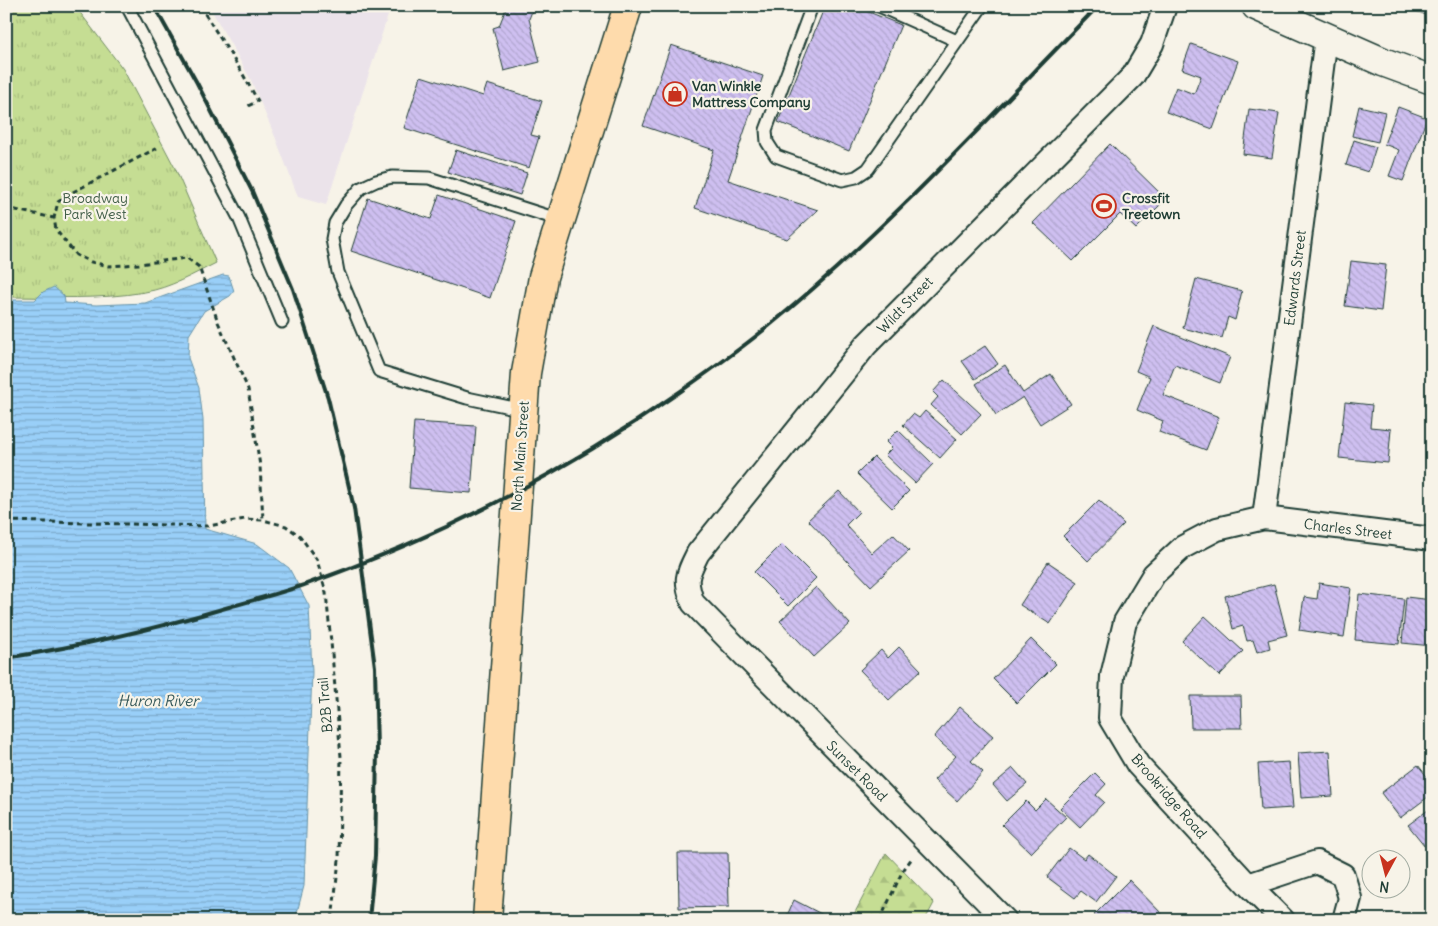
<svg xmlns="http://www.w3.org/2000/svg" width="1438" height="926" viewBox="0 0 1438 926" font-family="Delius,sans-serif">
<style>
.built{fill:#ebe3ea}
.forest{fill:url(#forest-firs);stroke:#728d64}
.park{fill:url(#park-tufts);stroke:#728d64}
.water{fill:url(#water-rules);stroke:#6895aa}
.building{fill:url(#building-back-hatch);stroke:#1f3d34}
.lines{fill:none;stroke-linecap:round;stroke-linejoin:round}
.lane-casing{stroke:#1f3d34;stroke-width:15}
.street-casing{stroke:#1f3d34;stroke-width:26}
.secondary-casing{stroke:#1f3d34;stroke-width:31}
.primary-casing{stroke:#1f3d34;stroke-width:31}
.path{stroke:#1f3d34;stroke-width:3;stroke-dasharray:5 4;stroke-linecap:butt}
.lane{stroke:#f7f3e8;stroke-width:11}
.street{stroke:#f7f3e8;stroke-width:22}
.secondary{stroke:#f7f3e8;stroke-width:28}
.primary{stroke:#fedbac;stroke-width:28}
.rail{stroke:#1f3d34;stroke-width:4}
.labels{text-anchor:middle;stroke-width:4.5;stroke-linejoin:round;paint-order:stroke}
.poi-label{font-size:14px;font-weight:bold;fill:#1f3d34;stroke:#f7f3e8;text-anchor:start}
.park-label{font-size:14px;fill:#405d47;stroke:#f7f3e8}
.street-label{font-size:14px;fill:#1f3d34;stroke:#f7f3e8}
.water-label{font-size:15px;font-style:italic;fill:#375a5b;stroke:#f7f3e8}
</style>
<defs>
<pattern id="forest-firs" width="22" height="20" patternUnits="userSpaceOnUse" patternTransform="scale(1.25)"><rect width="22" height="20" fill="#c5dd93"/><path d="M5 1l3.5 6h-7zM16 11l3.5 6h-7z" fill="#a9bf7f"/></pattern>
<pattern id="park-tufts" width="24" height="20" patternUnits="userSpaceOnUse" patternTransform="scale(1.25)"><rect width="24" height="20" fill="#c5dd93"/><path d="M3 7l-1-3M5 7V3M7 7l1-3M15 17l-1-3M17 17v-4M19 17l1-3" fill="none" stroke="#a9bf7f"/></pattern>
<pattern id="water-rules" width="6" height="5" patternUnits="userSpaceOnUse" patternTransform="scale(1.25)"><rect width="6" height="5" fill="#99cff8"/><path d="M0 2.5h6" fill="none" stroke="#7ca9ca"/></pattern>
<pattern id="building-back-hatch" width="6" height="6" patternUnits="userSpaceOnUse" patternTransform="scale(1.25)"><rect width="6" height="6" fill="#cebff0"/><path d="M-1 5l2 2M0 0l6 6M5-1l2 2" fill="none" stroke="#b0a5ce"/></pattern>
</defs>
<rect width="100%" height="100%" fill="#f7f3e8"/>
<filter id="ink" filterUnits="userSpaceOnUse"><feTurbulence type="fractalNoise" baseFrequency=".02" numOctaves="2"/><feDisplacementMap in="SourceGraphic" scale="10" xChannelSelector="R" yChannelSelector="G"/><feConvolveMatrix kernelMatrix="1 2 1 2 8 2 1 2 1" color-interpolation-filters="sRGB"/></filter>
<g filter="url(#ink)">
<path class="built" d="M209,6H391L326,205L298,197L276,139L251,80Z"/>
<path class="forest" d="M886,853L934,903L925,920H851Z"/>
<path class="park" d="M6,6H75L123,69L175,168L216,263C194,274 170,288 145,292C99,300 52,297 6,297Z"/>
<path class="water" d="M223,275L229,276L234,291L230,296L204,311L189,335L188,358L199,388L203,420L205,529L257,544L289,568L309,606L312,672L304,886L295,920H6V300H35L43,292L54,287L64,296L65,303L96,305L145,303Z"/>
<path class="building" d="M507,6H534L529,19L540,62L504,71L493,28L499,26Z
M825,6H854L901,25L849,151L778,122Z
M1411,6H1432V17L1410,9Z
M1191,44L1238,61L1213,129L1166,112L1176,87L1194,94L1201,76L1182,69Z
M671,45L763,76L728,180L818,210L787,239L695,208L714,150L643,126Z
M421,76L483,96L487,84L542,101L531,135L539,137L529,168L404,128Z
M1359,106L1385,112L1378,142L1352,136Z
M1398,107L1427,118L1403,181L1389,176L1399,150L1384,144Z
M1249,109L1279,113L1272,158L1243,154Z
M1354,140L1376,147L1368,172L1346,165Z
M1110,144L1166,199L1136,229L1120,214L1073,261L1033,223Z
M456,150L527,173L520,195L448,172Z
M439,195L516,221L490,298L351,251L368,198L431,219Z
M1351,261L1386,265L1381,311L1345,306Z
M1196,279L1242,291L1235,320L1228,317L1222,338L1183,328Z
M1154,326L1230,357L1220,383L1175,365L1163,395L1219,417L1206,450L1159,432L1163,421L1137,410L1150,377L1136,371Z
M985,346L998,364L975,379L962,361Z
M1005,365L1023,393L1051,374L1071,404L1040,424L1023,397L996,415L976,384Z
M944,380L981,414L962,434L931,405L938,397L933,392Z
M1345,402L1372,405L1370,427L1391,429L1388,463L1339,458Z
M925,411L957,439L940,458L903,425L913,414L919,418Z
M414,422L476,426L471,493L409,488Z
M898,430L933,464L915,483L885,455L892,448L886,442Z
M874,457L909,491L892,508L857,474Z
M839,491L859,512L846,525L872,553L893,534L909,551L871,586L808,520Z
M1099,500L1124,524L1088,561L1063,536Z
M782,544L816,578L788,606L754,572Z
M1048,562L1078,582L1050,624L1020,605Z
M1319,583L1351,588L1344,637L1299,630L1304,597L1317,599Z
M1274,584L1287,635L1268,640L1270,648L1257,652L1253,640L1247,641L1243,626L1233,629L1225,596Z
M816,587L850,624L814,657L780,621Z
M1359,594L1404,599L1399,644L1355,640Z
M1406,597L1432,600V646L1402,643Z
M1205,616L1243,651L1219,676L1182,641Z
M1031,639L1056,664L1017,703L993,679Z
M899,647L921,670L889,700L860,670L881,650L888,658Z
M1190,696H1241L1242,728H1191Z
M960,707L993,736L971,761L983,772L957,801L934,780L956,756L934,737Z
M1330,751L1333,796L1301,798L1298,753Z
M1289,762L1293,808L1261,810L1258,764Z
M1418,765L1432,783V794L1400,818L1381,793Z
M1013,768L1027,784L1007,801L993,785Z
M1095,773L1106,784L1096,795L1104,802L1080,827L1060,808Z
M1046,799L1066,817L1031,853L1002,825L1026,801L1035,810Z
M1432,807V849L1429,851L1408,825Z
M1069,848L1084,859L1088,854L1116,876L1096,902L1081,891L1075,898L1047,877Z
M678,853H728L729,907L679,908Z
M1129,880L1165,917L1162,920H1099L1094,915Z
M794,900L829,918L828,920H785Z
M547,917L571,919V920H547Z"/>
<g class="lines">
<g class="lane-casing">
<path id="lane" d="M127,6L239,218L282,322
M812,6L766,130L767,142L776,156L842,180L856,177L868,169L982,6
M879,6L957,41
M524,410L467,398L379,371L338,272L332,239L335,223L346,205L361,188L376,181L392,177L429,178L560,220"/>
</g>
<g class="street-casing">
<path id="street" d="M1264,518L1326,37
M1248,885L1317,862L1343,875L1350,898L1344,920
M1005,920L693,603C684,579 687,575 698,553L866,345L1133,76L1152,44L1165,6
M1283,920L1248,885L1138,765L1110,718L1112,676L1125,622L1154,574L1183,547L1217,529L1264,518L1432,539"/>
</g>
<g class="secondary-casing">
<path id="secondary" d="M1256,6L1383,62L1432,80"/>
</g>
<g class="primary-casing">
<path id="primary" d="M487,920L526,373L543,277L628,6"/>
</g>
<path class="path" d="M200,6L241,71L258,101L248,106
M157,148L71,193L58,202L54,218L56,230L76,255L91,262L109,266L139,264L187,258L199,267L218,322L248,389L260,466L263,520
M6,208L54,218
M6,521L209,526L245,519L263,520L286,526L300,536L317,560L326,593L331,642L341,757L339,860L332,920
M880,920L902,872L912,858"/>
<use href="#lane" class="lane"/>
<use href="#street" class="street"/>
<use href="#secondary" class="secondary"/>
<use href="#primary" class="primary"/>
<path class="rail" d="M154,6L197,83L252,191L293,289L328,398L354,508L375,667L377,750L375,856L369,920
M6,658C82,646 155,629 229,607C254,600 280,593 304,585C438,538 565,472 681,391C711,370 742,348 770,325C888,229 991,115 1098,6"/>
</g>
</g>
<defs>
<g id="shop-ring" transform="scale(1.25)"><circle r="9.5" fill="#f7f3e8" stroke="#c8321e" stroke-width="1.5"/><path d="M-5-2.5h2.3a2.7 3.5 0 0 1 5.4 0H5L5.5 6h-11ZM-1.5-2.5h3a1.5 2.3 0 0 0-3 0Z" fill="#c8321e"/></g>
<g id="stadium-ring" transform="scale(1.25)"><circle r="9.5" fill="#f7f3e8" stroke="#c8321e" stroke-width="1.5"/><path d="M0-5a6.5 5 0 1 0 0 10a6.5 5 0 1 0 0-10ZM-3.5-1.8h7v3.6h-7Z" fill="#c8321e"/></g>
</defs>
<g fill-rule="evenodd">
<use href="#shop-ring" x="675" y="94"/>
<use href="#stadium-ring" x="1104" y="206"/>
</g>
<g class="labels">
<g class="poi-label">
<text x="692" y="91">Van Winkle<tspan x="692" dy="16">Mattress Company</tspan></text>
<text x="1122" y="203">Crossfit<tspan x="1122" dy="16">Treetown</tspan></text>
</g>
<g class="park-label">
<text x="95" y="203">Broadway<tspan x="95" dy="16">Park West</tspan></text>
</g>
<g class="street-label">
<text transform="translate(1295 278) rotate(-83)" y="5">Edwards Street</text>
<text transform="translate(905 305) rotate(-46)" y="5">Wildt Street</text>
<text transform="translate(520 456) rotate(-86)" y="5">North Main Street</text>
<text transform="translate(1348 529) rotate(7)" y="5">Charles Street</text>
<text transform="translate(325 705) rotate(-95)" y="5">B2B Trail</text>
<text transform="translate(857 771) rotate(45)" y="5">Sunset Road</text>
<text transform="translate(1169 796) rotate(49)" y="5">Brookridge Road</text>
</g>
<g class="water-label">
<text x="158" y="706">Huron River</text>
</g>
</g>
<rect width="1438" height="926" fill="none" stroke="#f7f3e8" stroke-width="25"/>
<rect x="12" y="12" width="1413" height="901" fill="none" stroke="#1f3d34" stroke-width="2" filter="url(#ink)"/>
<g transform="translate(1386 874) rotate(187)"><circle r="24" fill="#f7f3e8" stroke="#a1aaa0"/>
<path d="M0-4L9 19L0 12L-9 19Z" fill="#c8321e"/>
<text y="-8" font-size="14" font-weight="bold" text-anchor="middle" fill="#1f3d34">N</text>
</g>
</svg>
